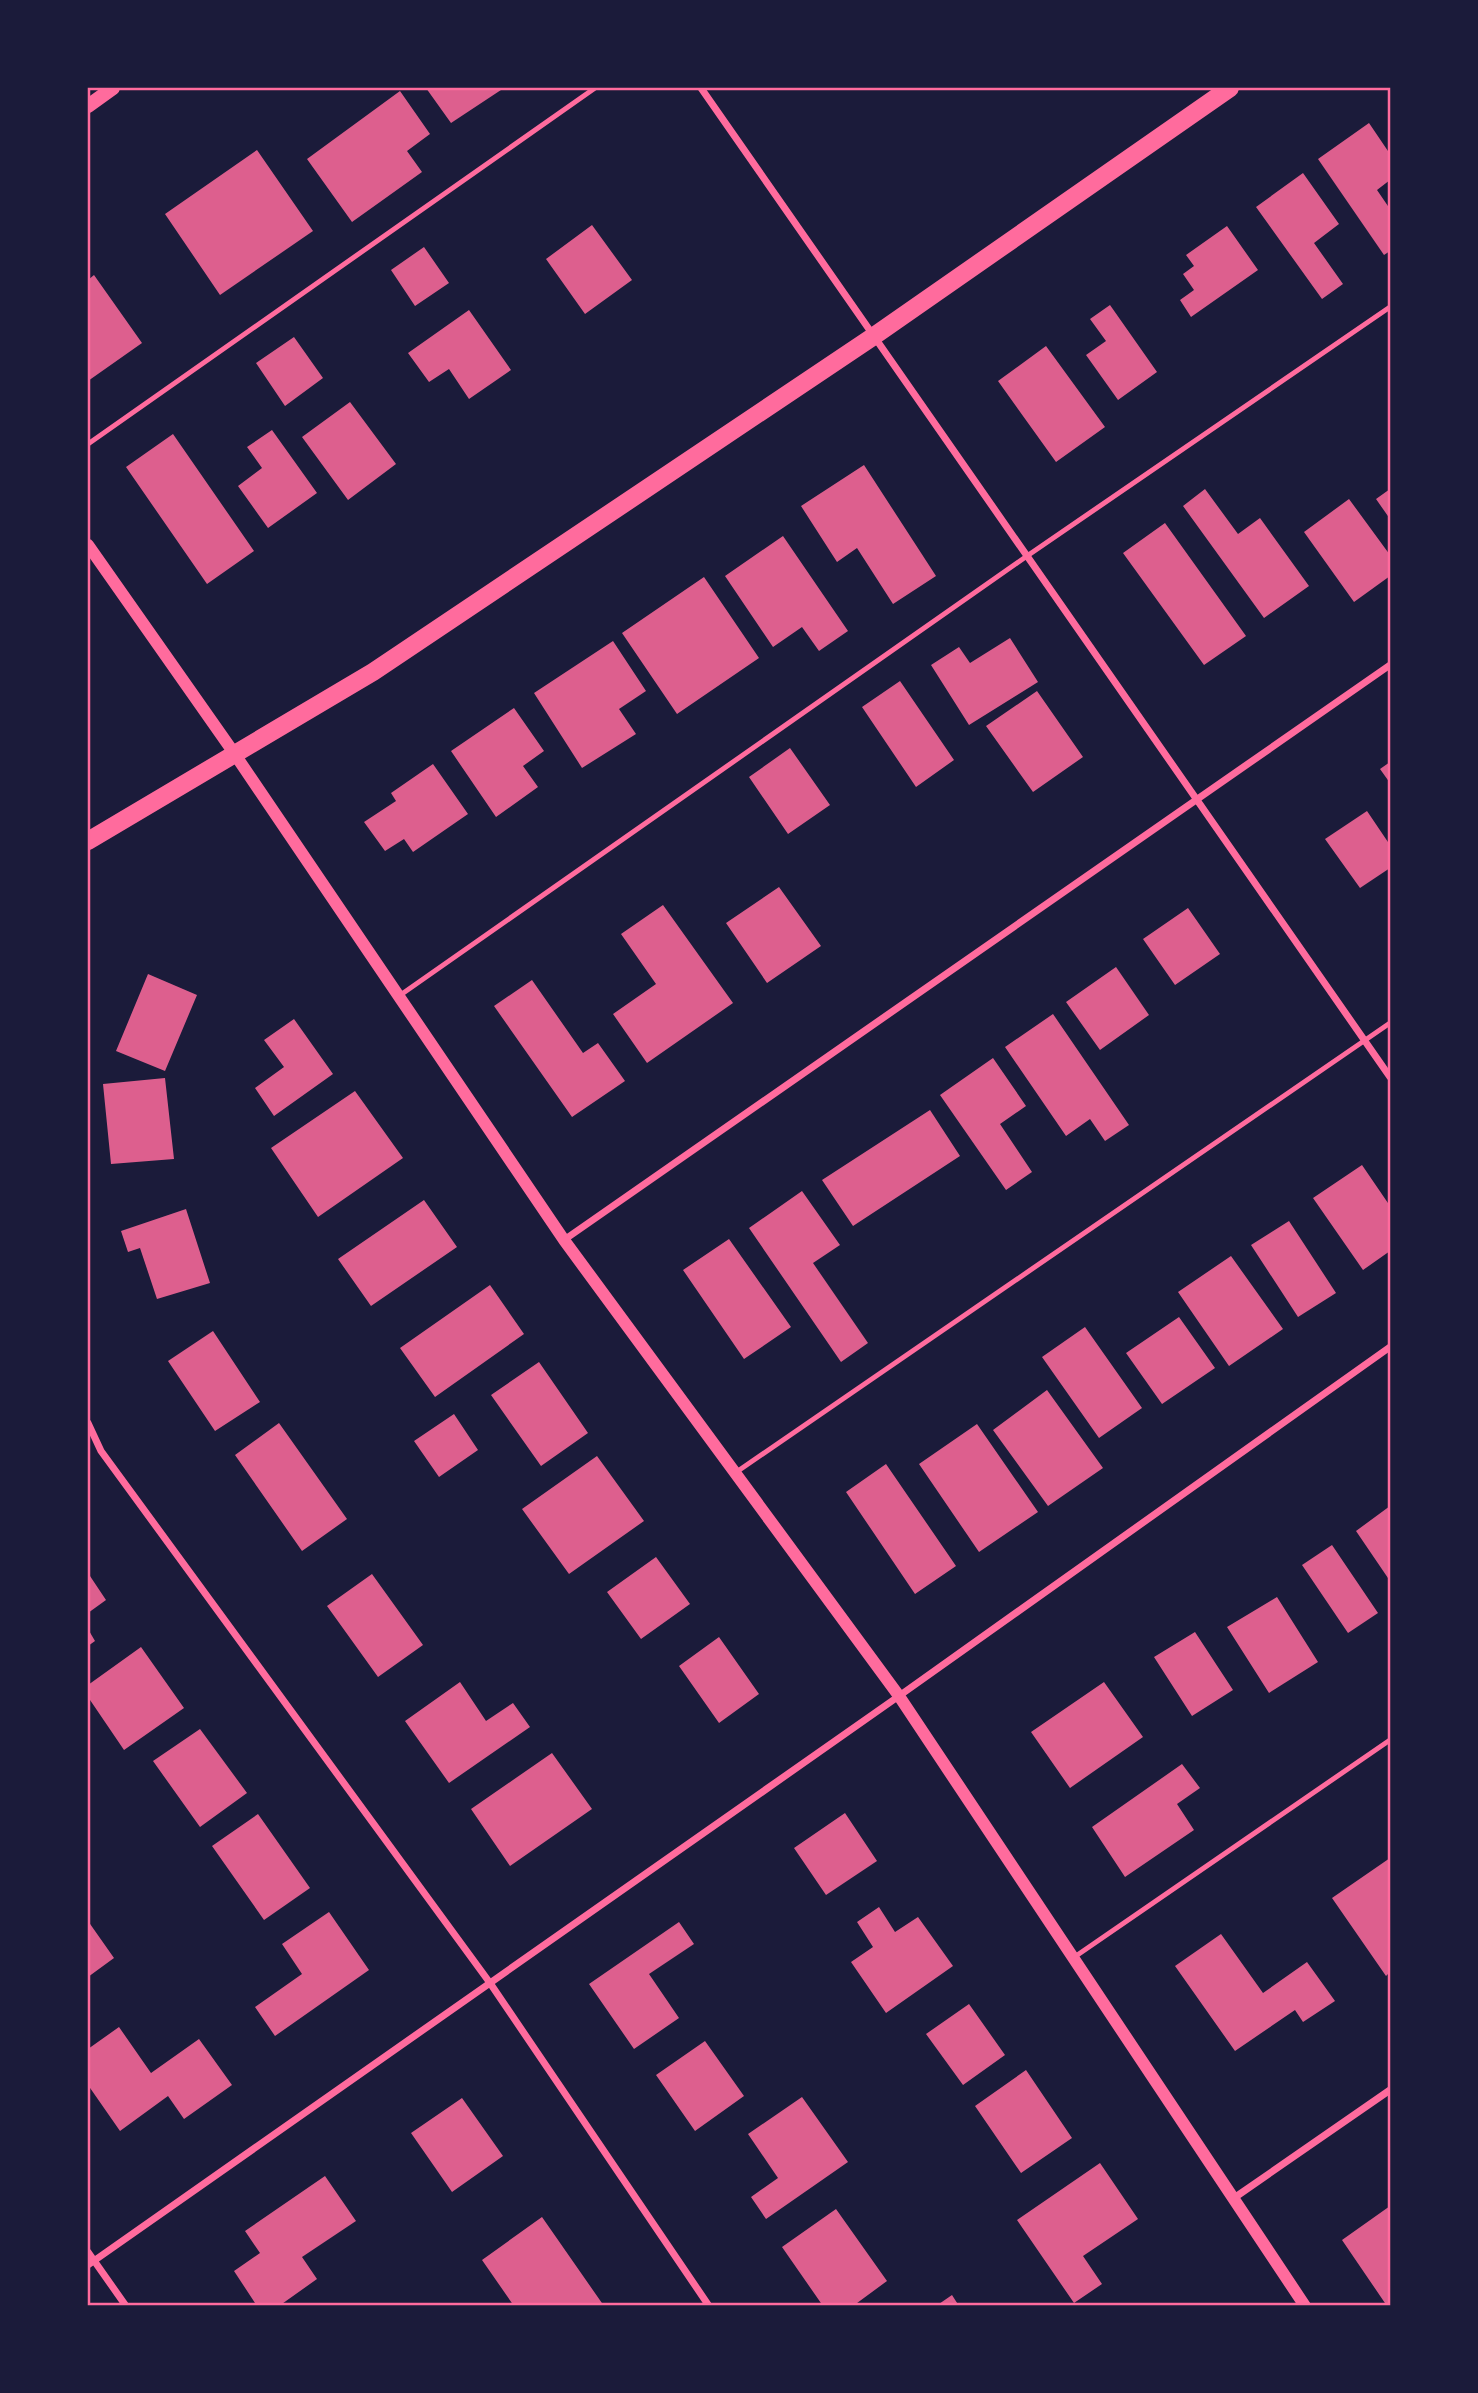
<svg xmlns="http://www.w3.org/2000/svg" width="1478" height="2393" viewBox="0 0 1478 2393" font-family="'Nunito Sans',sans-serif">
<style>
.building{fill:#dd5f8e}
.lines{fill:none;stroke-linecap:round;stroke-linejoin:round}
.service{stroke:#ff6b9d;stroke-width:5}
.minor{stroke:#ff6b9d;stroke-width:7}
.tertiary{stroke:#ff6b9d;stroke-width:12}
.secondary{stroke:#ff6b9d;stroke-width:14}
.primary{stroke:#ff6b9d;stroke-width:18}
.neatline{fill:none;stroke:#ff6b9d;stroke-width:2.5}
</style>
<rect width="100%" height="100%" fill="#1b1b3a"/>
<path class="building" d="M426,88H504L451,123Z
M400,91L430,134L407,151L422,172L352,222L307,159Z
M1369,123L1390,154V180L1377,190L1390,209V251L1384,255L1318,159Z
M257,150L313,231L220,295L165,214Z
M1303,173L1339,224L1314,243L1343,284L1322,299L1256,207Z
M592,225L632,280L585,314L546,259Z
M1227,226L1258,270L1191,317L1180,300L1194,290L1183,274L1194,266L1186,255Z
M424,247L449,283L415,306L391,270Z
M94,275L142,343L88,381V280Z
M1110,305L1157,372L1118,400L1086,355L1106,341L1090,319Z
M469,310L511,370L469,399L449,369L429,382L408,353Z
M294,337L323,378L285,406L256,363Z
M1046,346L1105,427L1056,462L998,381Z
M350,402L396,464L348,500L302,437Z
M272,430L317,493L268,528L238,486L262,468L247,447Z
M173,434L254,551L207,584L126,467Z
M864,465L936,576L893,604L857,548L837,562L801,506Z
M1205,489L1238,534L1260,518L1309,586L1264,618L1183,506Z
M1390,489V519L1376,499Z
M1349,499L1390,555V576L1354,602L1304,532Z
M1165,523L1246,636L1204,665L1123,553Z
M783,536L848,631L819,651L802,627L773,647L725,576Z
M704,577L759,658L677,714L622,633Z
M1010,638L1038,682L969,725L931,665L959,647L970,663Z
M613,641L646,691L619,709L636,734L582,768L534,693Z
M900,681L954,760L916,787L862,707Z
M1037,691L1083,757L1033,792L986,726Z
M514,708L544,751L523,766L538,787L496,817L451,751Z
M790,748L830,805L788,834L749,777Z
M1390,762V783L1380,769Z
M433,764L468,814L413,852L404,839L385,851L364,822L396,801L391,793Z
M1367,811L1390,845V868L1360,888L1325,839Z
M779,887L821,946L767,983L726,923Z
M663,905L733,1003L647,1063L613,1014L656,984L621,934Z
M1188,908L1220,954L1175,985L1143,939Z
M1116,967L1149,1015L1100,1050L1066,1002Z
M148,974L197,995L165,1071L116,1051Z
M532,980L583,1053L598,1043L625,1081L572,1117L494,1006Z
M1053,1014L1129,1125L1105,1141L1090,1119L1066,1136L1005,1047Z
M294,1019L333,1074L274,1116L255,1088L284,1067L264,1040Z
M993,1058L1026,1106L1000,1124L1032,1172L1006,1190L940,1095Z
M165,1078L174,1159L111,1164L103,1084Z
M355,1091L403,1158L318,1217L271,1148Z
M930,1110L960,1156L853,1226L822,1180Z
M1362,1165L1390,1206V1251L1363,1270L1313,1198Z
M802,1191L840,1245L813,1263L868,1343L841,1362L749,1228Z
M424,1200L457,1247L371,1306L338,1259Z
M186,1209L210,1283L157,1299L140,1248L128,1252L121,1231Z
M1289,1221L1336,1293L1298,1317L1251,1245Z
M729,1239L791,1327L744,1359L683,1270Z
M1231,1256L1283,1329L1229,1366L1178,1292Z
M490,1285L524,1334L435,1397L400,1348Z
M1179,1317L1215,1368L1162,1404L1126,1353Z
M1085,1327L1142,1408L1099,1438L1042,1357Z
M213,1331L260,1402L215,1431L168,1361Z
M539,1362L588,1433L541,1466L491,1395Z
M1047,1390L1103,1468L1048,1506L993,1430Z
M454,1414L478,1450L439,1477L414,1441Z
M279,1423L347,1519L302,1551L235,1455Z
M977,1424L1038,1512L979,1552L919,1464Z
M597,1456L644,1521L569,1574L522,1509Z
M886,1464L956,1566L915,1594L846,1492Z
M1390,1506V1581L1356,1531Z
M1332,1545L1378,1613L1348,1633L1302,1565Z
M656,1557L690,1604L641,1639L607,1592Z
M88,1573L106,1600L88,1613Z
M372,1574L423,1645L378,1677L327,1606Z
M1277,1597L1318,1662L1269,1693L1227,1627Z
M88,1629L95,1641L88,1646Z
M1195,1632L1233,1690L1192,1716L1154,1657Z
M719,1637L759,1694L719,1723L679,1666Z
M141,1647L184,1708L124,1750L88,1697V1685Z
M460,1682L486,1721L513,1703L530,1727L449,1783L405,1721Z
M1104,1682L1143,1737L1070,1788L1031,1732Z
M200,1729L247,1793L200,1827L153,1761Z
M552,1753L592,1809L510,1866L471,1809Z
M1182,1764L1200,1788L1177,1804L1194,1830L1125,1877L1092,1827Z
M845,1813L877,1861L826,1895L794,1848Z
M258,1814L310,1888L264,1920L212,1846Z
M1390,1858V1972L1386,1976L1332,1898Z
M879,1907L895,1932L918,1917L953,1966L886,2013L851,1962L873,1947L857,1922Z
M329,1912L369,1970L275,2036L255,2007L302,1974L282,1944Z
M88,1921L114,1958L88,1977Z
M679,1922L694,1944L649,1974L679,2018L634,2049L589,1984Z
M1221,1934L1263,1993L1307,1962L1335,2001L1303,2022L1295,2010L1235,2051L1175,1966Z
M969,2004L1005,2055L963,2085L926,2034Z
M119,2027L151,2073L199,2039L232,2085L184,2119L168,2096L120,2131L88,2085V2049Z
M705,2041L744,2096L695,2131L656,2075Z
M1026,2070L1072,2138L1021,2173L975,2106Z
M802,2097L848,2162L766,2219L751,2197L778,2178L748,2134Z
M462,2098L503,2156L452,2192L411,2133Z
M1100,2163L1138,2219L1083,2256L1102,2284L1074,2303L1017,2220Z
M325,2176L356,2221L302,2257L317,2279L279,2306H257L234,2271L260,2253L245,2231Z
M1390,2206V2306H1387L1342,2240Z
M836,2209L887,2281L853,2306H823L782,2247Z
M542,2217L604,2306H514L482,2260Z
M952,2295L959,2306H936Z"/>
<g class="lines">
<path class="service" d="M88,444L595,88
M399,996L1027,556L1390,307
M735,1473L1390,1023
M1073,1958L1390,1740"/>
<path class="minor" d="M701,88L1390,1077
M564,1240L1390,665
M88,1423L101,1451L490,1983L709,2306
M1234,2198L1390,2090
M88,2252L126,2306
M88,2265L899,1696L1390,1347"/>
<path class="tertiary" d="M88,545L234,753L564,1240L899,1696L1305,2306"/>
<path class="secondary" d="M88,106L113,88"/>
<path class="primary" d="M88,841L373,672L874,336L1230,88"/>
</g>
<rect width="1478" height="2393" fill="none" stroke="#1b1b3a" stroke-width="178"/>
<rect x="89" y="89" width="1300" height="2215" class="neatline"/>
</svg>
